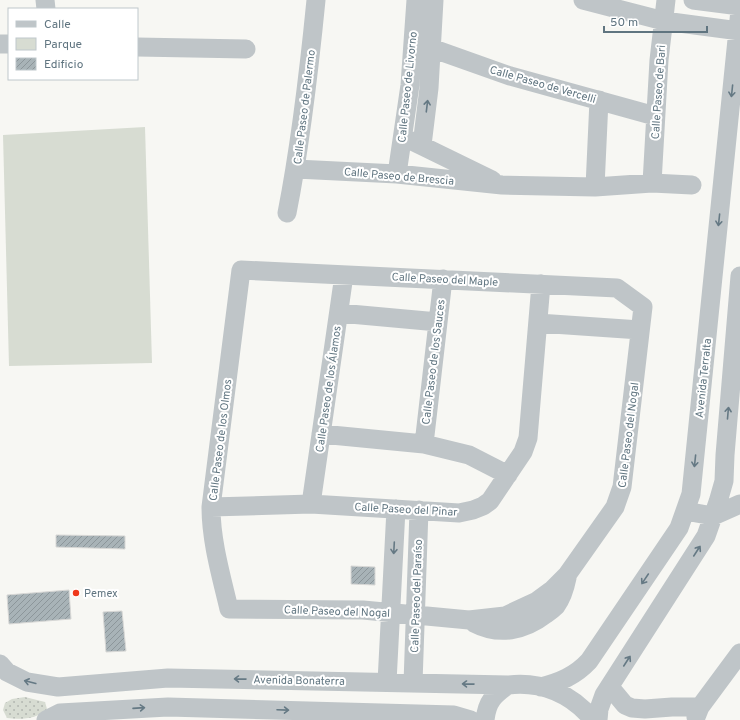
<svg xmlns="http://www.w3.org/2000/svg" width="740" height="720" viewBox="0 0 740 720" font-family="Overpass,sans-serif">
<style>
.green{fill:#d7dcd2}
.garden{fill:url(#garden-dots)}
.building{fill:url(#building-hatch);stroke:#d8d8d6}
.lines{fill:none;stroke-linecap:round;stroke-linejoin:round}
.minor{stroke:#bfc5c8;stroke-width:19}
.oneway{stroke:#657984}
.poi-dot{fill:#ef381b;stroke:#fff;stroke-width:1.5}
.labels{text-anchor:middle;stroke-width:4;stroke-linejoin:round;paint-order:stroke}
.street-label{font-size:11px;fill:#607580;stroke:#fff}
.poi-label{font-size:11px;fill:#607580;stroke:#fff;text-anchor:start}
</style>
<defs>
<pattern id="garden-dots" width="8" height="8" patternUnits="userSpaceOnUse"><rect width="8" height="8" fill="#d7dcd2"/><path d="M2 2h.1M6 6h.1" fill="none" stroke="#b2b7b0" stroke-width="1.8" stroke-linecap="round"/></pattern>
<pattern id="building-hatch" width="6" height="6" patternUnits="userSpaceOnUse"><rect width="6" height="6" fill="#a8b3b7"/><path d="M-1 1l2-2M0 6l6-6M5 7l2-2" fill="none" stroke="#8c969a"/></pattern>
</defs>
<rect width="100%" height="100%" fill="#f7f7f3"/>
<path class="green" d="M145,127L152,363L9,366L3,135Z"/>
<path class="garden" d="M25,697L45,702L47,709C38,719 20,720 7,718L3,710L5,703L12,699Z"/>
<path class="building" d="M56,535L125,536V549L56,547Z
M351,566L375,567V585L351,584Z
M69,590L71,619L9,624L7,595Z
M122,611L126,651L106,652L103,612Z"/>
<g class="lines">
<path class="minor" d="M45,0L46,9
M583,0L664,21L740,31
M693,0L740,6
M0,44H9
M137,47L246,49
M431,48L510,76L655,116
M412,141L492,180
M422,145L429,88L434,0
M296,169L397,174L502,185L595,187L652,183L692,185
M397,174L410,85L416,0
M652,183L659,60L666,0
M595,187L599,100
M287,213C301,142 309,71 316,0
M241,270L617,288L643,307L622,487L615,507L567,575L552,590L537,601L505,616L469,620L363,610L229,609C221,575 211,541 211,507Z
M339,313L438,322
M538,323L640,330
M321,434L424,444L469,455L508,475
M424,444L443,279
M311,504L344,275
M211,507L311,504L459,513L473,510L483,506L490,501L523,452L528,438L541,284
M685,511L713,516L740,504
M474,623C499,636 524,631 546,614C549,612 553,609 556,606C562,598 565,588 567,578
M0,664L7,672L27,682L58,687L168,678L508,685C542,681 572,694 593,720
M387,682L396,509
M413,683L419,510
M541,687C560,682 575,676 589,661L679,528L691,494L740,10
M610,687L625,705L632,708L645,709L672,707H700
M696,717L700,707L740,653
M46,720L60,713L168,707L454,715L471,720
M485,720C487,701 494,695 508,685
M598,720L599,709L604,695L706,536L718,502L724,481L725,455L740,276"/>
</g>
<defs><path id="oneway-shaft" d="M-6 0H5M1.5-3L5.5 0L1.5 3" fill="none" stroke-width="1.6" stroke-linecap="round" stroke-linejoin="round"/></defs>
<g class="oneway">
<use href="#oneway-shaft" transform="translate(732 91) rotate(96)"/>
<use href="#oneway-shaft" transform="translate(427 106) rotate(-83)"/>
<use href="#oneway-shaft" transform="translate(719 220) rotate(96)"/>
<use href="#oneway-shaft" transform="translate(728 413) rotate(-85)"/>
<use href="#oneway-shaft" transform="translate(695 461) rotate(96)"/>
<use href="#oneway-shaft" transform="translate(394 548) rotate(93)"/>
<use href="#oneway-shaft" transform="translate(697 551) rotate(-57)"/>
<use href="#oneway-shaft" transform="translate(645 579) rotate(124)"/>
<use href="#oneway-shaft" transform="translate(627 661) rotate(-57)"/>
<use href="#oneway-shaft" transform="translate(240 679) rotate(-179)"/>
<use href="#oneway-shaft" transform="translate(30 682) rotate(-166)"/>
<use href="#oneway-shaft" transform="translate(468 684) rotate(-179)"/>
<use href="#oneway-shaft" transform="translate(139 708) rotate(-4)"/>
<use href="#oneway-shaft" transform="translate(283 710) rotate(2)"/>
</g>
<circle class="poi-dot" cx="76" cy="593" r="4"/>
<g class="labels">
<g class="street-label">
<text transform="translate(543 84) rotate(16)" y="4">Calle Paseo de Vercelli</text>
<text transform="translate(407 87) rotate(-84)" y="4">Calle Paseo de Livorno</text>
<text transform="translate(658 92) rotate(-86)" y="4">Calle Paseo de Bari</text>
<text transform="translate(304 107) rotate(-83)" y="4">Calle Paseo de Palermo</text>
<text transform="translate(399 176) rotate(5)" y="4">Calle Paseo de Brescia</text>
<text transform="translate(445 279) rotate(3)" y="4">Calle Paseo del Maple</text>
<text transform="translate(433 362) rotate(-83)" y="4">Calle Paseo de los Sauces</text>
<text transform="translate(703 378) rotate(-84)" y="4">Avenida Terralta</text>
<text transform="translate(328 389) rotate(-82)" y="4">Calle Paseo de los Álamos</text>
<text transform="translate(628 435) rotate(-83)" y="4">Calle Paseo del Nogal</text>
<text transform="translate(220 440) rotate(-83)" y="4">Calle Paseo de los Olmos</text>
<text transform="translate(406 509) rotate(3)" y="4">Calle Paseo del Pinar</text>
<text transform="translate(416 596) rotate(-88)" y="4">Calle Paseo del Paraíso</text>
<text transform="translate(337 611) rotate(2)" y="4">Calle Paseo del Nogal</text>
<text transform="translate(299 680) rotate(1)" y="4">Avenida Bonaterra</text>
</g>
<g class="poi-label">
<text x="84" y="597">Pemex</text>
</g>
</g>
<rect x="8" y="8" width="130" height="72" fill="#ffffff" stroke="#bfc8cc"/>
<rect x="16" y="21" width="20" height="6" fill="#bfc5c8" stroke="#bfc8cc"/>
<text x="44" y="28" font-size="12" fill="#607580">Calle</text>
<rect x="16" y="38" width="20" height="12" fill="#d7dcd2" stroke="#bfc8cc"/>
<text x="44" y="48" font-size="12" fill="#607580">Parque</text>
<rect x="16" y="58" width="20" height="12" fill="url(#building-hatch)" stroke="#bfc8cc"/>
<text x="44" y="68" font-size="12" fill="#607580">Edificio</text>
<path d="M604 26v6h103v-6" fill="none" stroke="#607580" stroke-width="2"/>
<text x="610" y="26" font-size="12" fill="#607580" stroke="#ffffff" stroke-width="3" paint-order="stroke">50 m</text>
</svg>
